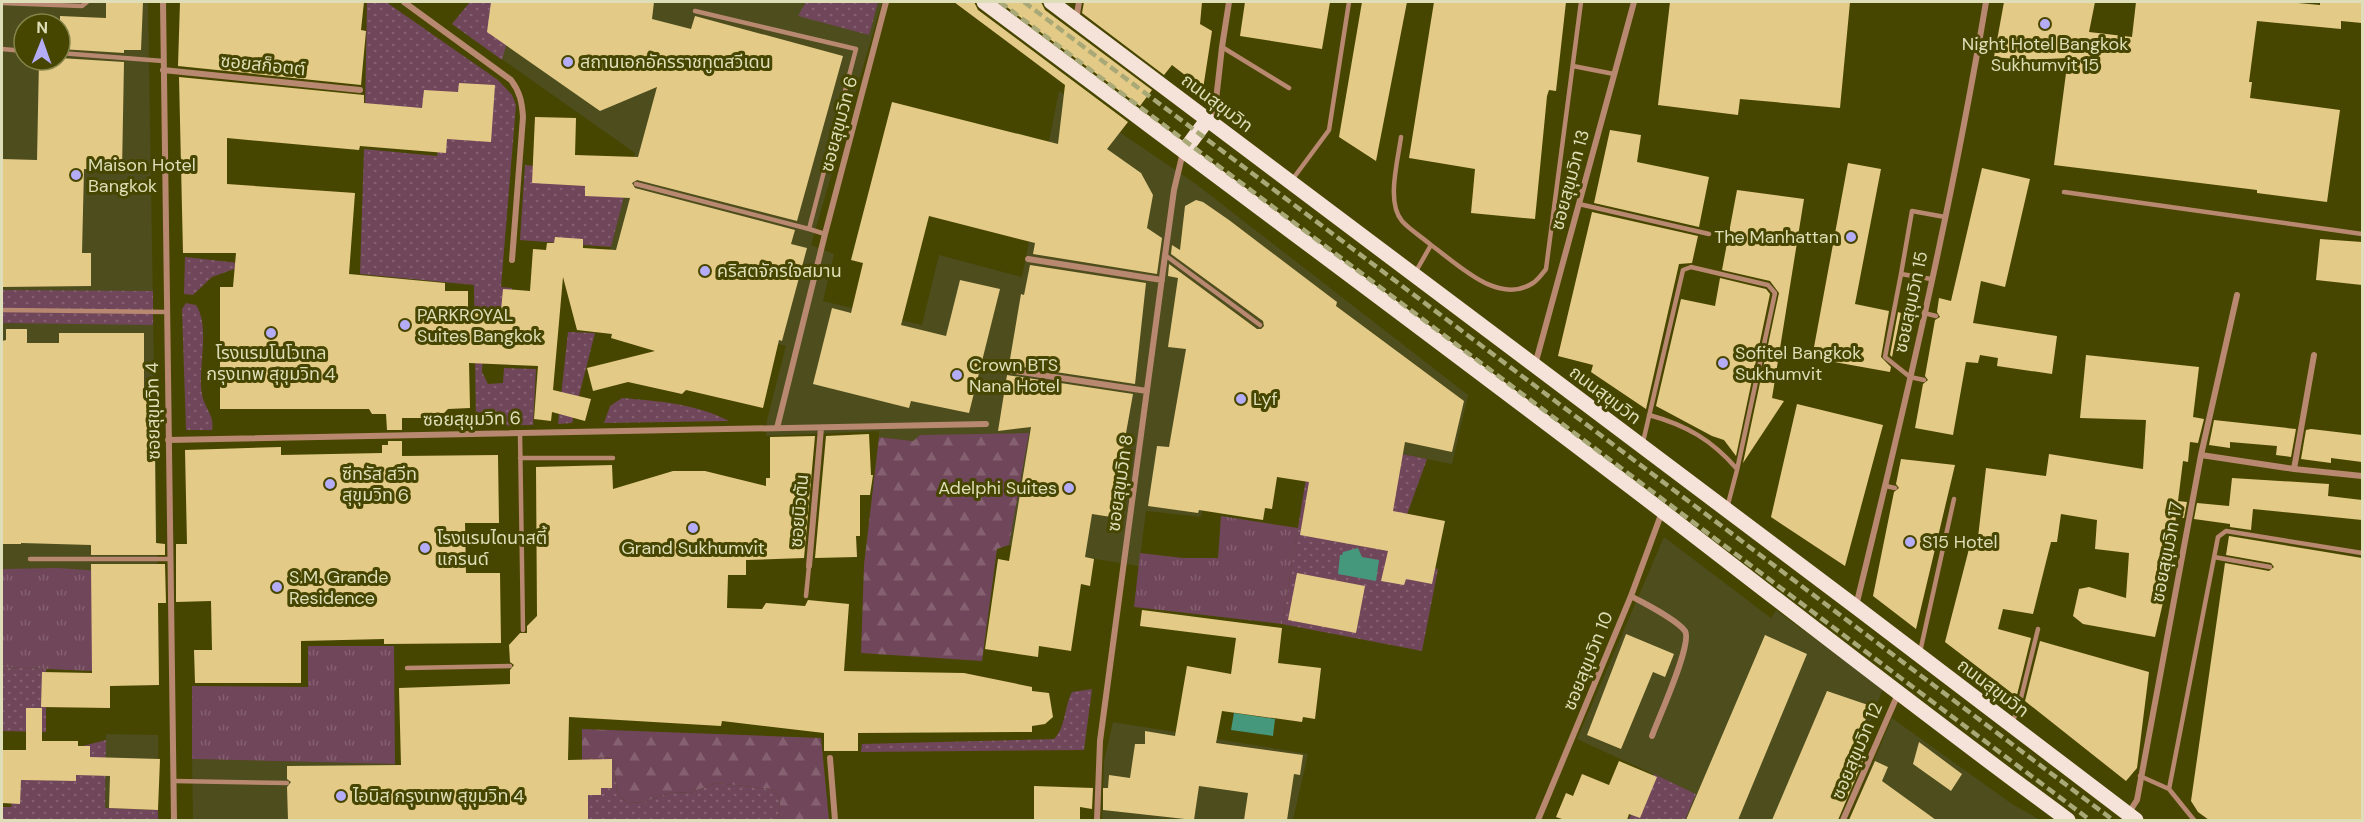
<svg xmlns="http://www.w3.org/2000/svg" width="2364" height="822" viewBox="0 0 2364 822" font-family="'DM Sans','Noto Sans Thai',sans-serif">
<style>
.built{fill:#4d4d1d;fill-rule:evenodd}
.grass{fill:url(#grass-tufts)}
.forest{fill:url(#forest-firs)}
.garden{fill:url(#garden-dots)}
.water{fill:#46987d}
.building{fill:#e4ca87}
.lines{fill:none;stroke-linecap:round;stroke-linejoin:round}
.service{stroke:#b88970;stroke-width:4.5}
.minor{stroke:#b88970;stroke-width:6}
.primary{stroke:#f5e2d8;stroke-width:15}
.rail{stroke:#a8a977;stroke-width:4.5;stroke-dasharray:9 4.5;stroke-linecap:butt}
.poi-dot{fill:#b5acf8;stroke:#474600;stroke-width:2}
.labels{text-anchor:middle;stroke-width:6;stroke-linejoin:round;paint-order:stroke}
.poi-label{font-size:18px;fill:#dedfb8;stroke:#474600;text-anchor:start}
.street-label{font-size:18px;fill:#dedfb8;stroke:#474600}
</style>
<defs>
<pattern id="grass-tufts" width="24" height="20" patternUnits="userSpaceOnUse" patternTransform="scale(1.5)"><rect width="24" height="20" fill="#70465a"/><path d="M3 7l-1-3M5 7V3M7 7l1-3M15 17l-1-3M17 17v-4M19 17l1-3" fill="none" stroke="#846070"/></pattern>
<pattern id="forest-firs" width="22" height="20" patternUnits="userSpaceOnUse" patternTransform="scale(1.5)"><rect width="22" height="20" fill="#70465a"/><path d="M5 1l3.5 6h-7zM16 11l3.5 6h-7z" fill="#846070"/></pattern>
<pattern id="garden-dots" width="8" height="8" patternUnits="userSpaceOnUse" patternTransform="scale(1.5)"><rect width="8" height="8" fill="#70465a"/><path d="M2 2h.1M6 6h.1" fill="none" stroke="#846070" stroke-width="1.8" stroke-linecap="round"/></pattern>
</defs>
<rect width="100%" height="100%" fill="#474600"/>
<path class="built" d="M2,2H148L159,670L94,671L2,667ZM24,24H60V60H24Z
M470,2H882L811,245L834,254L823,301L922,325L939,255L1022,277L1059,91L1196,184L1468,395L1452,464L1313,436L1215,438L1201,517L1146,511L1139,566L1009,545L1029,433L913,441L879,437V431L766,436L767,420L786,346L598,297L635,153L452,24Z
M1664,537L1771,618L1776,610L1883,689L1830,820H1685L1696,794L1577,739Z
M1892,718L2012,804L2040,820H1849Z
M1113,722L1308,754L1293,820H1102L1104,761Z
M106,734L158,735V810L105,809Z
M192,759L395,764L397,820H193Z"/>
<path class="grass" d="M1221,516L1298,528L1282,624L1134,607L1140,553L1183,558H1218Z
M58,568L101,571L94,671L2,667V569Z
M308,646H394L395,764L192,759V686L308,687Z"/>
<path class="forest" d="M1029,433L1009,545L997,549L982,661L861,653L864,565L879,437L913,441L920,435Z
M582,729L821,738L829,820H778L780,799L772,789L717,783L689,793L672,792L641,803L626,802L617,793L613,757L582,759Z"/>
<path class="garden" d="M367,2H386L498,80L512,95L516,105L501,287L512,288L511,315L485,313L482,372L488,384L503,383L504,368L536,369L533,425L476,426L474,285L360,274L364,149L437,156L440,118L365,112Z
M470,2H518L502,60L452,24Z
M806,2H878L869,35L798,16Z
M525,165L629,177L611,247L520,240Z
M185,257L248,264L212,277L193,295L184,294Z
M2,290L153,291V325L2,323Z
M186,303L196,305C211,328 197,369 202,394C204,408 215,415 212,430H186L182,309Z
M568,332L595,333L572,423L558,424Z
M622,398C658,401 697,404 729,421L604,423L610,406Z
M1313,436L1427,459L1391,559L1438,569L1422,651L1282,624Z
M2,667L46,669V732L2,731Z
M1092,689L1084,750L861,752L862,744L1054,739C1066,727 1064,707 1072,692Z
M106,740L105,808L158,810V820H2V807H11L20,762Z
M613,757L617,793L626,802L641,803L672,792L689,793L717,783L772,789L780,799L778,820H584L582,759Z
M1654,774L1696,794L1685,820H1628Z"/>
<path class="water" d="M1358,548L1362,557L1379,560L1376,581L1338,574L1340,555H1342L1343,552Z
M1234,713L1275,719L1273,736L1231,730Z"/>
<path class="building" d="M106,2H143L141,50H124V53L60,49V16L106,18Z
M180,2H364L361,30L366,31L361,85L178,66Z
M491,2H654L652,19L691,29L695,16L843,56L797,221L637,180L632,183L635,188L795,230L791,244L807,248L782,341L779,340L763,408L686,390L682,394L628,382L593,391L587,368L655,351L611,338L612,334L577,330L563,277L553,390L591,399L585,421L552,412L551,421L534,419L538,366L469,363L470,408L448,409L444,413H427V418H402V430H387L386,414H372L369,409H220V287H233L236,253H183L179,77L364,95V103L422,108L424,90L458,92L459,83L495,85L491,142L447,139L446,153L360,146L359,150L227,138V184L355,193L349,274L445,283V291H468V310L501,311L503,289L530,291L533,249L546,250L547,243H554L555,237L583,239V248L616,250L630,198L585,196V186L532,183L535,117L576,118L575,155L638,157L657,87L600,111L487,32Z
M954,2H974L978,10L1128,122L1107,149L1141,173L1153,195L1147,228L1162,238L1157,274L1033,254L1035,243L929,216L901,325L946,336L960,280L1000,289L969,413L911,401L909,408L813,384L832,308L851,313L863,263L851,260L892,102L1058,144L1065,85Z
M1000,2H1041L1045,10L1152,90L1140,106Z
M1084,2H1202L1200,24L1212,31L1203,89L1172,65L1164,75L1082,13Z
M1245,2H1330L1322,49L1240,36Z
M1362,2H1407L1376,161L1339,137Z
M1434,2H1566L1556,91L1549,90L1547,96L1535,219L1471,213L1475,169L1409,158Z
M1670,2H1850L1840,108L1740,99L1738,115L1658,105Z
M2004,2H2095L2089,32L2132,37L2136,2H2287L2320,5V2H2362V23L2341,21V29L2257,21L2249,82H2252L2250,98L2340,110L2327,202L2257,193V190L2054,165L2068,58L2025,60L1994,57Z
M60,58L124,62L122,171L84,169L82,253H91V286L2,287V159L37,160L39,60H60Z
M1610,130L1641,135L1637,162L1709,177L1699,227L1594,203Z
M1848,163L1881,169L1855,304L1889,311L1881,357L1891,367L1890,372L1812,358Z
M1982,168L2030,179L2005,287L1981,281L1973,323L2057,336L2052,374L1997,366L1998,358L1980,355L1978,363L1966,362L1953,435L1915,428L1923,384L1928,380L1925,376L1935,320L1940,317L1937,312L1939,298L1951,301Z
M1737,190L1804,199L1772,398L1784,401L1743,463L1779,293L1770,281L1722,270Z
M1196,200L1203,202L1229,220L1337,302L1336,306L1464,401L1452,452L1405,442L1393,511L1445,521L1432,584L1406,579L1404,585L1381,581L1388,551L1300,535L1309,482L1277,477L1272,509L1265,508L1263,520L1199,510L1198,513L1148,506L1157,446L1169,447L1186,349L1168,347L1178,278L1168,276L1169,264L1257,329H1261L1264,326L1263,321L1171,254L1172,245L1180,250L1185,206Z
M1592,212L1698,236L1692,263L1679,264L1646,409L1591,372L1593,365L1558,356Z
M2320,239L2362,242V285L2316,280Z
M1030,265L1146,283L1135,384L1009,365L1021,294L1024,295Z
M1720,278L1766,289L1770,294L1736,456L1724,440L1712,436L1656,406L1681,299L1715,306Z
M1898,312L1901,313L1892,357L1890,355Z
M6,329H27V343H59V333H144V388H150L149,449H155L156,543L165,544V555H91V545L21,543V544H2V341L6,340Z
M2086,355L2199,367L2193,417L2204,419L2198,443L2190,442L2188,462L2183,461L2178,501L2187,502L2184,518L2176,517L2167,585L2155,637L2083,624L2073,616L2079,589L2089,587L2126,598L2129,553L2095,549L2097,520L2061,514L2057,542H2051L2033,614L2003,609L1998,629L2031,638L2017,695L2014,693L2013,694L1945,642L1970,545L1977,546L1986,468L2046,476L2049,454L2143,469L2146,420L2080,418Z
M1007,375L1133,394L1111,517L1092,514L1085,557L1094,559L1090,586L1081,584L1071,651L1039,646L1038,657L985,649L998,559L1009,561L1031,427L998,431Z
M1797,404L1883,425L1845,566L1771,517Z
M2214,420L2296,429L2291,457L2276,455L2277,446L2230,442V448L2209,445Z
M2311,429L2362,435V462L2331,458V463L2301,459L2306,430Z
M869,434L871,475H873L870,495H860V536H856L857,557L815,558L826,436Z
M815,436L804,558L746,560V575H728L727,608L762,609L766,603L805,606L808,600L849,604L844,671L964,673L1032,687V691L1049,693L1053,717L1045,724L1032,726V732L858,733V751H824V733L722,721L721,726L569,717L568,760L612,759V788H601V795H588V820H288L287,787L291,782L287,779V766L401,765L399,688L510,684V670L514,665L510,662L509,645L520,633H527V626L537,616L536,467L612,465L613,489L673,471H705L766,486V478H770V437Z
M388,441H402V456L498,455L499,523H465L466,573H500L501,643L384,644V639L301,641V683H195L194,650H212L211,601L176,602V544H187L185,450L281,447V455L382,453V445H388Z
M1901,459L1955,465L1916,629L1873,596L1894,492L1899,488L1896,484Z
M2232,478L2329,484L2328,496L2362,500V520L2253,509L2251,530L2230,527V524L2194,519L2197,503L2229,506Z
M2229,536L2362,558L2361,820H2209L2198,812L2191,801L2225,563L2269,571L2274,567L2271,563L2226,555Z
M91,564H165L166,603H158L159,685L110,686V708L41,707L42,672L92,673Z
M1297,573L1365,586L1356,633L1288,620Z
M1142,610L1282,628L1278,663L1321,668L1315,719L1303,717L1302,722L1222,711L1216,743L1303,755L1300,775L1294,774L1287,820H1244L1248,793L1199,786L1194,820L1103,810V788H1108L1109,775L1130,778L1135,744H1145V731L1175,736L1187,666L1231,674L1236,638L1140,626Z
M1626,634L1674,654L1665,677L1653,672L1621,749L1587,735Z
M1765,635L1807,654L1738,820H1686Z
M2040,641L2149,672L2137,768L2126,781L2025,701Z
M1827,691L1871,706L1853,751L1865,756L1838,820H1772Z
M26,708H42V741H78V746H90V757L160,759L158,810L109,808L110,776L76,775V781L21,780L20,804L2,803V750H26Z
M1919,742L1962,774L1951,791L1913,764Z
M1619,761L1657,777L1640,818L1629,814L1627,820H1565L1556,817L1566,793L1573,796L1582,774L1609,785Z
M1875,761L1888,767L1882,781L1936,820H1849Z
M1034,786L1093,788L1092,809L1080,807V820H1034Z"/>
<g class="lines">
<path class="service" d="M2,3L82,6L87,2
M1222,47L1289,88
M2,49L24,51
M60,53L163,61
M1573,66L1614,74
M1401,137C1398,160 1386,203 1402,221C1410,230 1422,237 1431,245
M1292,180L1329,130L1349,2
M636,184L809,229L856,49L695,11
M2064,192L2362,234
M1579,204L1709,234
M809,229L825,234
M1165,255L1260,325
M1415,273L1431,245C1458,264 1498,306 1533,283C1538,280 1542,274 1546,269L1581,2
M1901,274L1885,357L1910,377L1924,380
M1931,279L1901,274L1912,211L1945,217
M2,310L167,312
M1924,313L1936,316
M1649,415C1686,425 1712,440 1737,469
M520,433L523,630
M1643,442L1683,270L1691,267L1768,285L1775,293L1737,470L1727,508
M520,458H613
M1886,486L1895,488
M2214,557L2270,567
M30,559H171
M806,596L809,566
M1920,652L1954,499
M407,668L510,666
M2012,722L2018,710L2038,629
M2140,776L2169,789L2194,820
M174,781L287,783
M2169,789L2218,537L2226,531L2362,553"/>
<path class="minor" d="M163,2L174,820
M404,2L511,80C520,92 522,102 523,117L512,260
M1076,20L1079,2
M163,70L360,90
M1208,119L1215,109L1222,47L1229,2
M1028,259L1162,280
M1535,365L1634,2
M1001,369L1147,391
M777,428L825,234L886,2
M168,440L986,424
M2201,455L2294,469L2362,476
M2294,469L2314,355
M809,566L821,428
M1631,596C1645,604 1676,619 1685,631C1693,643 1658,719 1652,736
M1856,606C1905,406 1952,205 1986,2
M830,758L835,820
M2128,814L2137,800L2201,455L2237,295
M1097,820L1100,741L1164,263L1174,190L1183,152
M1538,820L1631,596L1662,512
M1843,820L1898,694"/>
<path class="primary" d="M984,2C1210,171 1437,339 1661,510C1796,614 1930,719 2068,820
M1051,2L1856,607L2136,820
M1184,151L1207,120"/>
<path class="rail" d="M1000,2L2090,820
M1024,2L2113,820"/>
</g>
<g class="poi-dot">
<circle cx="2045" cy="24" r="6"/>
<circle cx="568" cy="62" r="6"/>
<circle cx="76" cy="175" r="6"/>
<circle cx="1851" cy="237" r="6"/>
<circle cx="705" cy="271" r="6"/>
<circle cx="405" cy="325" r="6"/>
<circle cx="271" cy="333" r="6"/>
<circle cx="1723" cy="363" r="6"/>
<circle cx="957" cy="375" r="6"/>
<circle cx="1241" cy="399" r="6"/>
<circle cx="330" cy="484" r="6"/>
<circle cx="1069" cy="488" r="6"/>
<circle cx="693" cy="528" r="6"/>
<circle cx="1910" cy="542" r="6"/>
<circle cx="425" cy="548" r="6"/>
<circle cx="277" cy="587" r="6"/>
<circle cx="341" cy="796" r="6"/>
</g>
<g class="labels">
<g class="poi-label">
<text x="2045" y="50" text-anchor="middle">Night Hotel Bangkok<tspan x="2045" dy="21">Sukhumvit 15</tspan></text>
<text x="580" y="68">สถานเอกอัครราชทูตสวีเดน</text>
<text x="88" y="171">Maison Hotel<tspan x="88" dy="21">Bangkok</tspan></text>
<text x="1839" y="243" text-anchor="end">The Manhattan</text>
<text x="717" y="277">คริสตจักรใจสมาน</text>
<text x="417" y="321">PARKROYAL<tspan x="417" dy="21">Suites Bangkok</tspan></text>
<text x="271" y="359" text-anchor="middle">โรงแรมโนโวเทล<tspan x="271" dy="21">กรุงเทพ สุขุมวิท 4</tspan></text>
<text x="1735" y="359">Sofitel Bangkok<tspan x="1735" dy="21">Sukhumvit</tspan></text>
<text x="969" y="371">Crown BTS<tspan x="969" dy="21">Nana Hotel</tspan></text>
<text x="1253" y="405">Lyf</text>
<text x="342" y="480">ซีทรัส สวีท<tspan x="342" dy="21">สุขุมวิท 6</tspan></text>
<text x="1057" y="494" text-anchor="end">Adelphi Suites</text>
<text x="437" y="544">โรงแรมไดนาสตี้<tspan x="437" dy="21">แกรนด์</tspan></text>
<text x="1922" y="548">S15 Hotel</text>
<text x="693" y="554" text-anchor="middle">Grand Sukhumvit</text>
<text x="289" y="583">S.M. Grande<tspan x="289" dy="21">Residence</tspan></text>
<text x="353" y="802">ไอบิส กรุงเทพ สุขุมวิท 4</text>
</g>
<g class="street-label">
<text transform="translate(263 65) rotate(6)" y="6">ซอยสก็อตต์</text>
<text transform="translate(1217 103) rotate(37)" y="6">ถนนสุขุมวิท</text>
<text transform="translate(839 124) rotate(-75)" y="6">ซอยสุขุมวิท 6</text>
<text transform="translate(1570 180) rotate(-75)" y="6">ซอยสุขุมวิท 13</text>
<text transform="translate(1911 302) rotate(-78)" y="6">ซอยสุขุมวิท 15</text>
<text transform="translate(1605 395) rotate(37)" y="6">ถนนสุขุมวิท</text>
<text transform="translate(153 411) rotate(-91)" y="6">ซอยสุขุมวิท 4</text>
<text transform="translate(472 419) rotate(-1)" y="6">ซอยสุขุมวิท 6</text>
<text transform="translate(1120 483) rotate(-82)" y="6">ซอยสุขุมวิท 8</text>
<text transform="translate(799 511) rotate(-85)" y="6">ซอยนิวตัน</text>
<text transform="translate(2167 552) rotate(-79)" y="6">ซอยสุขุมวิท 17</text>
<text transform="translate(1588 661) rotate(-68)" y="6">ซอยสุขุมวิท 10</text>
<text transform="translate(1993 688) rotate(37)" y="6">ถนนสุขุมวิท</text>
<text transform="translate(1857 751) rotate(-67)" y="6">ซอยสุขุมวิท 12</text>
</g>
</g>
<rect width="2364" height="822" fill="none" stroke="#dedfb8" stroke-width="6"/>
<g transform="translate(42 42) rotate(1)"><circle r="28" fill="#474600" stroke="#83834a" stroke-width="1.5"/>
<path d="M0-4.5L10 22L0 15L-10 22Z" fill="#b5acf8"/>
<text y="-9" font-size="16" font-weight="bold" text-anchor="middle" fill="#dedfb8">N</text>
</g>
</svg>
